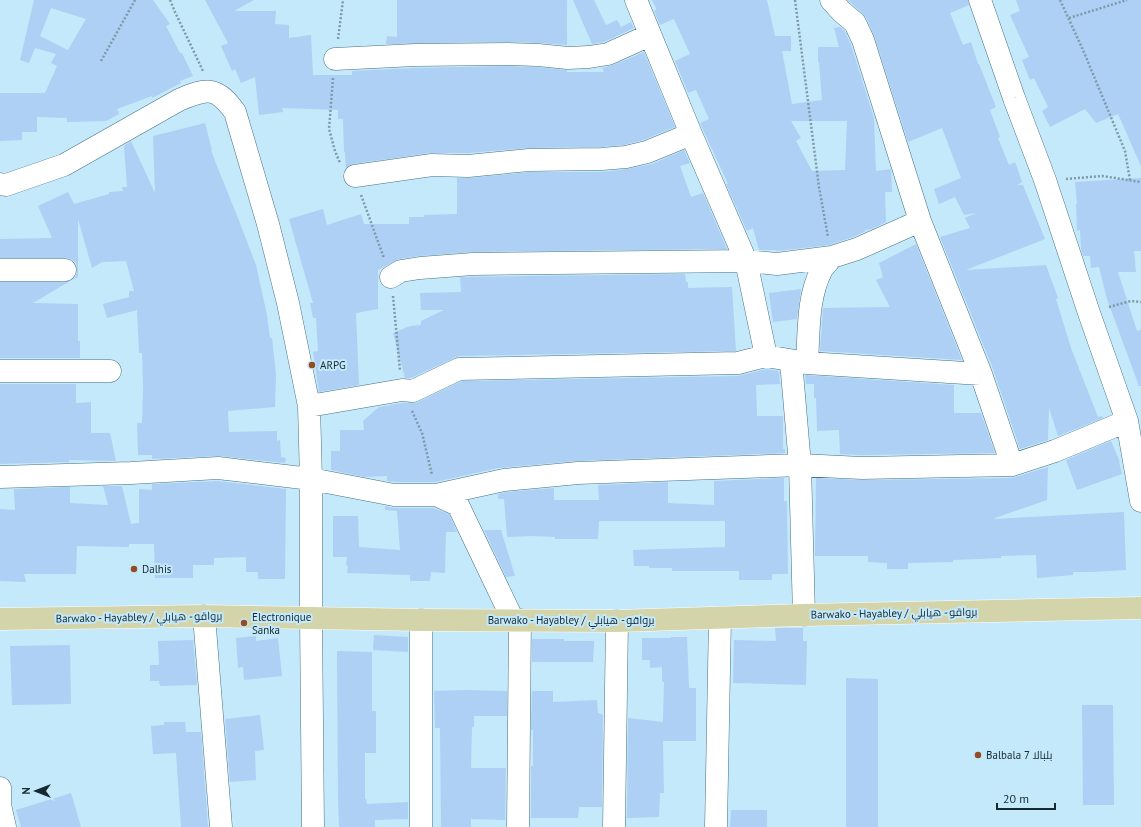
<svg xmlns="http://www.w3.org/2000/svg" width="1141" height="827" viewBox="0 0 1141 827" font-family="'PT Sans',Cairo,sans-serif">
<style>
.building{fill:#add0f4;fill-rule:evenodd}
.lines{fill:none;stroke-linecap:round;stroke-linejoin:round}
.minor-casing{stroke:#467184;stroke-width:23}
.major-casing{stroke:#fff;stroke-width:23}
.path{stroke:#7c9aa7;stroke-width:2.5;stroke-dasharray:2 2;stroke-linecap:butt}
.minor{stroke:#fff;stroke-width:22}
.major{stroke:#d4d4aa;stroke-width:22}
.poi-dot{fill:#934d24;stroke:#c4e9fa;stroke-width:1.5}
.labels{text-anchor:middle;stroke-width:4;stroke-linejoin:round;paint-order:stroke}
.poi-label{font-size:11px;fill:#162830;stroke:#c4e9fa;text-anchor:start}
.street-label{font-size:11px;fill:#162830;stroke:#c4e9fa}
</style>
<rect width="100%" height="100%" fill="#c4e9fa"/>
<path class="building" d="M34,0H153L170,24L166,26L180,53H182L193,76L180,81L181,83L152,98V96L117,109L119,114L106,121L67,122V118L37,117V132H22V140L0,141V93H45L57,66L51,63L56,54L35,48L29,63L20,60ZM51,8L86,19L68,50L40,36Z
M205,0H254L234,11H276L275,24L289,25V38L311,35L313,75H352V71L415,68L507,66L537,67L567,70V72H604L602,68L613,65L644,52L675,127L643,140L624,145L601,147L529,148L468,153H430L353,164L346,168L345,152H344L343,119H338V110L282,108L283,112L259,115L255,77L241,83L235,69L232,71L221,46L228,43Z
M397,0H567V45L539,43L507,42L386,44L387,36L397,37Z
M573,0H594L606,25L617,20L621,27L631,22L634,28L604,42L592,44Z
M652,0H767L775,36H791V51H782L792,104L822,100L819,62H818V47H839L834,28L840,27L845,31L851,45L874,118L876,171L891,169L892,192H885L886,222L872,229L864,230L866,231L853,237L829,245L777,251L776,250H759L753,228L747,231L726,184H728L700,123L709,119L696,90L688,93L675,61L690,54L674,19L660,25L654,11L656,10V8ZM791,121H847L845,170L812,171L796,141L801,138Z
M848,0H968L969,5L950,13L963,45L971,42L978,64H979L996,107L990,110L1000,137L998,138L1009,165L1015,162L1022,182L1017,185H1023L1045,239L966,270L1046,265L1058,298L1056,299L1071,348L1098,417L1102,416L1103,418L1058,436L1049,408L1048,440L1020,449L993,369L940,237L970,228L965,218L976,213L964,215L955,197L939,204L934,189L961,178L942,128L908,142L874,35L866,17Z
M1016,0H1141V166L1118,114L1096,123L1085,109L1050,127L1042,111L1048,107L1034,78L1030,80L1022,60L1029,57L1010,15L1020,11Z
M205,123L212,150H211L219,171L236,213L256,265L267,315L270,338H272L276,374L275,407L228,411L229,432L277,431V441L280,440L281,457L286,458L285,463L219,456L152,459V455H138L137,423H142L143,388L142,353H139L137,310L107,318L103,304L129,297V291H134L126,261L102,262L92,268L78,219V277L72,280L76,276L77,270L76,263L71,259L65,258H0V239L52,238L38,206L68,192L74,204L109,194V192L123,191L122,187H127L124,146L131,141L155,193L153,136Z
M684,150L690,163L680,166L691,197L703,193L727,249L473,252L419,256L399,259L378,270V309L356,313L359,385L319,392L313,352L318,351L316,318H313L310,303H313L289,219L323,209L327,225L361,214L364,224H409V217H424V215L457,214V178H469L530,172H602L627,169L652,164Z
M1141,178V251H1134L1136,272H1118L1137,331L1141,330V386H1139L1107,299L1099,267L1091,268L1090,256H1083L1081,249L1080,230L1077,231L1076,204H1077L1075,182Z
M916,244L962,360L820,351L823,308L890,307L876,280L883,277L879,263Z
M685,274L686,282H688V288L732,287L736,351L459,356L454,358L411,378H405L393,333L410,326L421,325V321L444,310H421L420,293L461,292L460,277Z
M70,281L33,303L78,304V341H80V358H0V282H65Z
M801,289L797,319L773,322L769,293Z
M766,369L779,371L780,384L756,385L757,416H783V449H785V453L577,461L498,468L435,482H395L387,481V476L364,477L331,470V451H340V430H364L363,421L379,407L402,403L418,402L462,381L738,376Z
M805,375L954,385V413H981L995,453L862,455L840,454L839,430L817,431L816,398H814V384H806Z
M0,384H76V403L91,402V433H110L116,461L69,460V462L0,464Z
M1111,441L1120,462H1119L1122,474L1077,490L1066,460Z
M1048,467L1047,500L995,518V519L1124,512L1126,570L1092,572H1073V575L1037,578L1036,555L1001,556V558L953,560V562L908,563V569H887V563L868,562V556H815L816,478L862,480L1012,478Z
M784,478V501H787L788,574H772V580H739V571H672V568H649V566H634L633,550L725,547V521H599L598,539H555V537L532,536L507,537L504,499H498V494L506,492L554,488V500H599L598,485L668,482V503L714,505V481Z
M218,481L286,489L285,579H258V572H246V557L214,558V565H193V578H155L154,544H129V547L77,546L76,574H24L26,582L0,581V509L15,510L14,489L70,487V503L108,505L103,486H122L131,524L139,523V489L152,490V484Z
M385,506L394,508H433L449,514L457,532H446L445,573L431,572L430,581H410V575L347,573L348,566L346,565L347,557H333V516H358L359,547L400,550L397,511L385,510Z
M484,530H501L515,576L506,577Z
M775,628H803V641H807L806,685L733,683L734,640L776,641Z
M374,635L408,637V652L373,650Z
M256,636V641L278,638L282,676L244,680L243,667L238,668L236,638Z
M671,637H687L689,688H696V741H663L664,793H660L659,817L627,818L628,718L663,722L664,682H662V667L650,668V660H642V638H671Z
M532,639H564V641H594L593,662H532Z
M193,640L197,685L160,686L159,681H150V665H159L158,641Z
M70,645L71,704L12,705L10,646Z
M337,651L372,652V711H376V753H365V799H366L367,804L408,802V819L375,820V827H339L338,800Z
M846,678L878,679V827H846Z
M465,690L507,691V716H474V727H472L471,768H506L505,820L471,819V827H441L440,728H435L434,691Z
M532,691H553V702L597,700L598,713L603,715L602,807H579L578,818H531V766H533V730H531Z
M1082,705H1113L1114,805H1083Z
M260,715L264,750L255,751L256,780L230,782L225,719Z
M164,722H185L186,732H201L208,827H181L176,753L153,754L151,726L164,725Z
M71,793L81,827H21L16,810Z
M731,810H767V827H730Z"/>
<g class="lines">
<g class="minor-casing">
<path id="minor" d="M636,0L691,134L746,261L766,356
M831,0L842,12L855,23L863,40L920,221L981,374L1012,465
M980,0L1014,98L1045,180L1089,313L1127,421L1141,501
M335,59L415,55L507,54L538,55L568,58L589,57L608,54L650,35
M355,176L432,165L468,166L529,160L602,159L626,157L647,152L691,134
M0,184L6,185L64,165L179,100C207,88 216,86 235,112L268,224L288,303L309,406L311,479V618L313,827
M0,270H65
M391,277L401,271L420,268L473,264L746,261L777,264L832,257L857,249L920,221
M791,361L800,465L804,615
M807,363C809,333 807,297 822,269C825,265 829,261 832,257
M0,371H110
M309,406L402,390L413,391L459,369L738,363L766,356L807,363L981,374
M0,477L131,473L218,468L311,479L394,495H436L504,480L578,473L800,465L862,468L1012,465L1055,451L1127,421
M436,495L458,505L513,620
M204,616L221,827
M421,620V827
M0,788V805L5,827
M518,827L520,620
M614,827L617,621
M716,827L720,618"/>
</g>
<g class="major-casing">
<path id="major" d="M0,619L204,616L421,620L617,621L804,615L1141,608"/>
</g>
<path class="path" d="M170,0L175,12L203,71
M795,0L819,187L828,237
M1060,0L1083,50L1125,151L1130,180
M1069,18L1127,0
M338,39L343,0
M101,61L135,0
M333,78L329,129L335,151L340,163
M1066,179L1102,176L1141,182
M361,195L384,258
M393,296L400,371
M1109,307L1131,301L1141,302
M412,411L422,433L432,475"/>
<use href="#minor" class="minor"/>
<use href="#major" class="major"/>
</g>
<g class="poi-dot">
<circle cx="312" cy="365" r="4"/>
<circle cx="134" cy="569" r="4"/>
<circle cx="244" cy="623" r="4"/>
<circle cx="978" cy="755" r="4"/>
</g>
<g class="labels">
<g class="poi-label">
<text x="320" y="369">ARPG</text>
<text x="142" y="573">Dalhis</text>
<text x="252" y="621">Electronique<tspan x="252" dy="13">Sanka</tspan></text>
<text x="986" y="759">Balbala 7 بلبالا</text>
</g>
<g class="street-label">
<text transform="translate(894 613) rotate(-1)" y="4">Barwako - Hayabley / برواقو - هيابلي</text>
<text transform="translate(139 617) rotate(-1)" y="4">Barwako - Hayabley / برواقو - هيابلي</text>
<text x="571" y="624">Barwako - Hayabley / برواقو - هيابلي</text>
</g>
</g>
<g transform="translate(36 791) rotate(270)" stroke="#c4e9fa" stroke-width="3" paint-order="stroke">
<path d="M0-3L7 15L0 10L-7 15Z" fill="#162830"/>
<text y="-6" font-size="11" font-weight="bold" text-anchor="middle" fill="#162830">N</text>
</g>
<path d="M997 803v6h58v-6" fill="none" stroke="#162830" stroke-width="2"/>
<text x="1003" y="803" font-size="12" fill="#162830" stroke="#c4e9fa" stroke-width="3" paint-order="stroke">20 m</text>
</svg>
